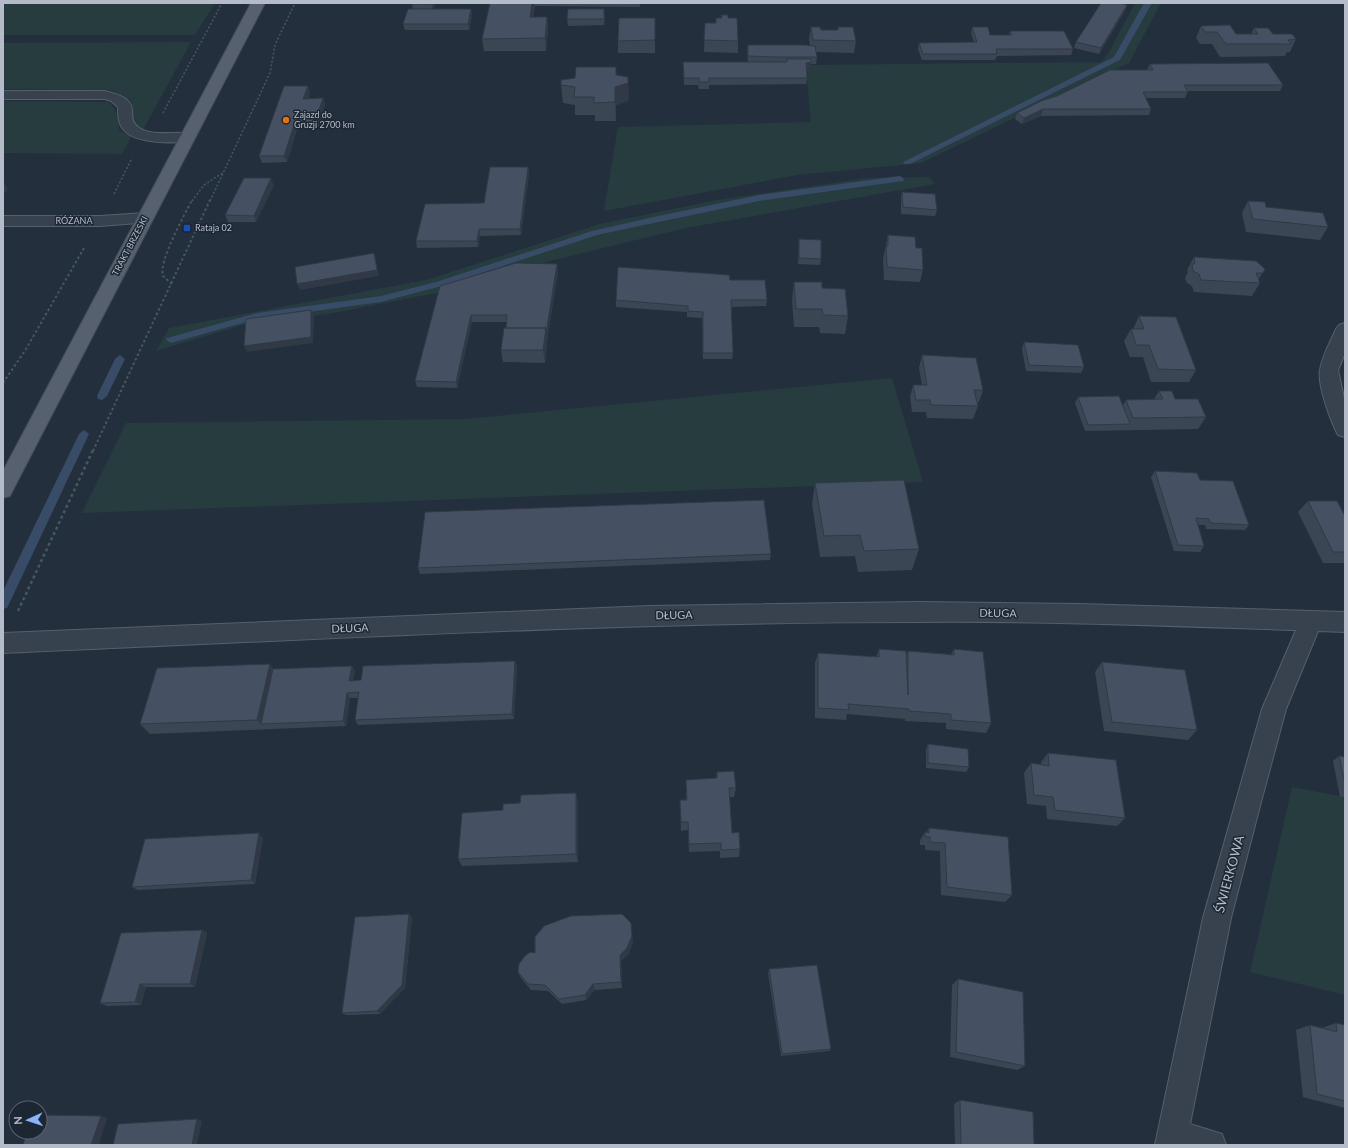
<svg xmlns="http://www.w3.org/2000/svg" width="1348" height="1148" viewBox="0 0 1348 1148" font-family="Lato,sans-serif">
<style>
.green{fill:#263c3f}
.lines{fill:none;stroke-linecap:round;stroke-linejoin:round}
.stream{fill:#394c67;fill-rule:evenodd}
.minor-casing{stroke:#565f6c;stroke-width:2}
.major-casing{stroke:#414a57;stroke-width:2}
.path-far2{stroke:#44595c;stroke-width:1.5;stroke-dasharray:2 2;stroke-linecap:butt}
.path-far1{stroke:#44595c;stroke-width:2;stroke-dasharray:2.5 2.5;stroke-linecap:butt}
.path{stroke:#44595c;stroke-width:2.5;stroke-dasharray:3 3;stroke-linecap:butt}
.minor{fill:#38414e;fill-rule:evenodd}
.major{fill:#56606e;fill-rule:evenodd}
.wall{fill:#3b4654}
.shaded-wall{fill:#303945}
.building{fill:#455162;stroke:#303945}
.food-dot{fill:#e8710a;stroke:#1d2633;stroke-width:1.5}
.transit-dot{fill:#1a4fb4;stroke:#1d2633;stroke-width:1.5}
.labels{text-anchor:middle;stroke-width:3;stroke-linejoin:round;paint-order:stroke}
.far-poi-label{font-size:9px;fill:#b4bcc9;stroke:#1d2633;text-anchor:start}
.far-street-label{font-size:9px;fill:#b4bcc9;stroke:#1d2633}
.street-label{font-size:11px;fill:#b4bcc9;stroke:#1d2633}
.near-street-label{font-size:13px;fill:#b4bcc9;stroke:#1d2633}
</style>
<rect width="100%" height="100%" fill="#242f3e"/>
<path class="green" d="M3,3H215L195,35H3Z
M1135,3H1161L1129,63L921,163L797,175L604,211L618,127L811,122L806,69L810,65L1101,62L1109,52Z
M191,42L143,130L135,124L131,100L110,90L3,89V43Z
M3,101L108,102C117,109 118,119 119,130L131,137L122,154L3,153Z
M930,177L935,184L686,228L517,269L442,292L328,314L243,325L156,351L169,328L426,280L600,224L717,200L867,178Z
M892,378L923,482L82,513L126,423L465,419Z
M1292,787L1345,797V995L1250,972Z"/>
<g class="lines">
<path class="stream" d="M1144,3H1152L1120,60L910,164H904L903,162L1114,57Z
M900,176L904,179L903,181L759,201L649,224L597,235L442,286L381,302L257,319L171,343L166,340L167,338L257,313L381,296L436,282L592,231L649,218L759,195Z
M120,355L125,359L107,396L102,400L98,399L97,396L115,359Z
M84,430L89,434L9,604L7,608L3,609V591L79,434Z"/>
<g class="minor-casing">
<path id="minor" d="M3,91H105C148,101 123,116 138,127C153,138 176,130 192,134L195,137L192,140C176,144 135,144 124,130C118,124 118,115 118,107L111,101L105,99H3Z
M145,213L151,214L153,218L151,222L100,226H3V216H100Z
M1345,323V353L1338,370L1345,403V437L1338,435C1331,422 1317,384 1320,370C1322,356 1331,341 1336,329L1339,325Z
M919,602L1079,604L1345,612V632L1318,631L1286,709L1261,802L1231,918L1190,1124L1222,1134L1226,1145H1155L1203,918L1262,709L1296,630C1170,626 1044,621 919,622C613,622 308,640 3,653V633L649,606Z"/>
</g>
<g class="major-casing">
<path id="major" d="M251,3H265L13,490L10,496L3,498V471Z"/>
</g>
<path class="path-far2" d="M163,113L222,3
M114,194L132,158
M192,201L204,185L224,172
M210,201L270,73L275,45L295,3"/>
<path class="path-far1" d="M172,284L163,276C158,262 185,214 192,200
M3,383L26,349L84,248
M93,451L210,200"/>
<path class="path" d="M18,611L93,450"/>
<use href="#minor" class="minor"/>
<use href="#major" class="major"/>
</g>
<path class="wall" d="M412,3H435L433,9H471L472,15L469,30H405L403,24L413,9Z
M490,3H640V7L535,6L533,17H547L548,29L546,51H484L482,39Z
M1242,3H1284L1283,4H1242Z
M1127,5L1125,11L1099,54L1074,48L1076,42Z
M605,15L604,25L568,26L567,19Z
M721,15L728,18L738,41V53L704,52L705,23H716L721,18Z
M655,18V53H618V41Z
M1201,26L1236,34H1251L1254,28L1273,34L1296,39L1290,52H1287L1285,56L1220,57L1212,44H1200L1196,38Z
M811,27L821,30H838V27L856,41L854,53L816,52L817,57L816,64H811L810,68L807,69V78L806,84L709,85V89H699L698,85H684L683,62H748L747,51L748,45L810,46L809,39Z
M972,27L990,35H1009L1010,31L1073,49L1071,55L997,56L995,60H922L918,49L919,43L974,42L971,33Z
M1150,64L1283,85L1280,91H1188L1185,98H1146L1151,109L1149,115L1041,116L1022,124L1015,119L1017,113L1147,70Z
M616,75L629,95L628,101L616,105V121H595V115H575V105L563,103L561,85Z
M308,86L310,92L308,99L323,98L325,105L318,128L297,129L287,162L262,163L259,156Z
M528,167L529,173L521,235L480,236L478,247L417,248L416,241L484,203Z
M274,185L256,222H228L225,215Z
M902,192L937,210L935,216L901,214V198Z
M1248,201L1266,207L1328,227L1320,240L1246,232L1242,213Z
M888,235L916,248L923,270L920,282L884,280L883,259Z
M799,239L821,259L820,265L798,264Z
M1194,257L1265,269L1258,280L1260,283L1252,296L1194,292L1192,286L1187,283L1185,278L1188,272L1187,270Z
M557,264L558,271L547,341L545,363L503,362L501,350L506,328L507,322H472L457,388L417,387L415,381L440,286Z
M730,280L767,300L766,306L731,307L733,353L732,359H703L702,318L687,317V312L616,307V300Z
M794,282L822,288L848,316L845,334L820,333L819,327H794L792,300Z
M1139,316L1196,370L1189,382H1151L1143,357H1130L1124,341L1131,329H1133Z
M1024,342L1084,367L1081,373L1026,371L1022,349Z
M922,355L983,390L979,402H977L978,406L973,419L927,418L926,412H912L910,397L913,385H922L919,368Z
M1159,391L1175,399L1206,417L1198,429L1085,431L1075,403L1078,397L1123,405L1126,400L1154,399Z
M1155,471L1200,480L1249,525L1245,530L1206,529L1205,525H1198L1204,546L1200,552L1174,551L1151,477Z
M815,483L919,549L912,570L858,572L855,556L820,557L812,504Z
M1308,501L1345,516V563H1323L1298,512Z
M771,554L770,560L420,574L418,568Z
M879,649L906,656L908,651L951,654L954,649L991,723L986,733L946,729V723L905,721V719L847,714L846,720L815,718V663L818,653L876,657Z
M515,661L517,666L514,719L358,725L355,720L359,698H350L346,726L150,734L140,724L352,666L355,671L353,680H361Z
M1102,662L1197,730L1188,740L1104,731L1095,672Z
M928,744L969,767L966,772L926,768V749Z
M1048,753L1125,818L1117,826L1047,819L1046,806L1027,804L1024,773L1031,763L1041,765V762Z
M1339,756L1345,757V797H1340L1333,761Z
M717,772L736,788L734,797H729L732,833L740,849L739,857L720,858V851L689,852L688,830L681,831L680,800H686V780L716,778Z
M576,793L578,802V862L462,866L458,859L503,810L520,803Z
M929,828L1012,895L1005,902L941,895L940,851L925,850V845H920V840L925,832H927Z
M263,838L255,884L138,890L132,887Z
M409,914L412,917L405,988L380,1014L346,1015L342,1013Z
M202,930L207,933L195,987H146L141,1005L107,1006L100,1003Z
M633,943L628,955L621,961L622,988L595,990L586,1000L562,1004L548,991L531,990L521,978L518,972L535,953Z
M769,969L831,1049L829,1051L781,1056L768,973Z
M958,979L1025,1066L1017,1070L950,1057L952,985Z
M1336,1023L1345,1025V1108L1303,1097L1296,1030L1310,1025L1322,1028Z
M960,1100L1034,1145H955L954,1104Z"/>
<path class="shaded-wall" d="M432,3H435L433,10L431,4Z
M532,3H535V6L531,29L530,17Z
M1127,5L1125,11L1099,54L1101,48Z
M471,9L472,15L469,30L468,24Z
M547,17L548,29L546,51L545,38Z
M811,62L810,68L806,69V63Z
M616,67L617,87L628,77L629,95L628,101L616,105V121L615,102Z
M308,86L310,92L305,105L303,99Z
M323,98L325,105L318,128L315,122Z
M1043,109L1041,116L1022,124L1024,118Z
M295,122L297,129L287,162L284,156Z
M528,167L529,173L521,235L520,229Z
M271,178L274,185L256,222L254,216Z
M4,182L8,189L3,195V183Z
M479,229L480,236L478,247L477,241Z
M374,253L376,260L379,276L300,290L297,284Z
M557,264L558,271L547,341L546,334Z
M311,310L314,316L313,343L247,352L244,346Z
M471,315L472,322L457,388L456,382Z
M546,328L547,341L545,363L543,350Z
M515,661L517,666L514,719L512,714Z
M270,664L277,674L261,724L257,720Z
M352,666L355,671L352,686L349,681Z
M347,693L350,698L346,726L343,721Z
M576,793L578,802V862L576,854Z
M259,833L263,838L255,884L251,880Z
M409,914L412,917L405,988L380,1014L377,1011Z
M631,923L633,943L628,955L621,961L622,988L621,982L620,955Z
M202,930L207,933L195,987L190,984Z
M140,984L146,987L141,1005L135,1002Z
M593,984L595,990L586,1000L585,995Z
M101,1116L107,1118L99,1145H91Z
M197,1119L202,1121L197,1145H192Z"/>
<path class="building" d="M412,3H432L431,4H412Z
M490,3H532L530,17H547L545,38L482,39Z
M1101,3H1119L1127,5L1101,48L1076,42Z
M408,9H471L468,24H403Z
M568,9H604V19H567Z
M721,15H728V18H737L738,41L704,40L705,23H716V18H722Z
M619,18H655V40L618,41Z
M1230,25L1236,34H1258L1254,28H1268L1273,34H1292L1296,39L1288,40L1291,44H1226L1217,32H1205L1201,26Z
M811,27H820L821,30H838V27H853L856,41L813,40Z
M972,27H988L990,35H1012L1010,31H1064L1073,49H996L997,54H923L919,43L977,42Z
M748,45H805L815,46L817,57H773L748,56Z
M787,59H811V62L806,63L807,78H709V82H699V78H684L683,62H787Z
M1268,63L1283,85H1184L1188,92H1143L1151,109H1043L1024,118L1017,113L1041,101L1057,96L1110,70H1153L1150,64Z
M576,67H616V75L628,77V83L615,87V102L594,103V97H574L575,87L561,85V80L575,78Z
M284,86H308L303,99L323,98L315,122H295L284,156H259Z
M490,167H528L520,229H479L477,241H416L425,204L484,203Z
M244,178H271L254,216L225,215Z
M902,192L935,194L937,210L903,207Z
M1248,201L1265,202L1266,207L1323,213L1328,227L1253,219Z
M888,235L915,237L916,248H922L923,270L887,267L886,246H888Z
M799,239L821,240V259L799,258Z
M374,253L377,270L297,284L295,267Z
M1194,257L1256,261L1265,269L1263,273H1256L1260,283L1201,280L1199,274L1193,271L1192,265L1195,263Z
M516,263L557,264L546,334V328H506L507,315H471L456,382L415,381L440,286Z
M618,267L729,275L730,280H765L767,300H731L733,353H703V312L688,311V306L616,300Z
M794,282H822V288L845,289L848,316L823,315L822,309H796Z
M311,310V337L244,346L246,319Z
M1139,316L1176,317L1196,370L1158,369L1149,345H1136L1131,329H1144Z
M504,328H546L543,350H501Z
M1024,342L1078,345L1084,367L1029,365Z
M922,355L976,358L983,390H974L978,406L931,405L930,400H916L913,385H927Z
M1159,391H1172L1175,399H1198L1206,417L1133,418L1126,400L1163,399Z
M1119,396L1130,424L1088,425L1078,397Z
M1155,471L1197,473L1200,480L1233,481L1249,525L1211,523L1209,519L1196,518L1204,546L1178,545Z
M904,480L919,549L864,551L860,535L824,536L815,483Z
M764,500L771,554L418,568L425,512Z
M1308,501H1337L1345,516V552H1333Z
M879,649L906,651L908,695V651L954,655V649L983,652L991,723L951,720V714L909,711V709L848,704L849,710L818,708V653L879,657Z
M515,661L512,714L355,720L359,692L347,693L343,721L261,724L273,669L352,666L349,681L361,680L363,666Z
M1102,662L1185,670L1197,730L1112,722Z
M270,664L257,720L140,724L157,668Z
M928,744L968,749L969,767L928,763Z
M1048,753L1116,760L1125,818L1055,810L1053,797L1034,795L1031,763L1049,766Z
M1339,756L1345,757V784Z
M734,771L736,788H729L732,833L739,832L740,849L721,850V843L689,844L688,822H681L680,800H687L686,780L717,778V772Z
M576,793V854L458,859L462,813L503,810V804L520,803L521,795Z
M929,828L1008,837L1012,895L947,887L945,843L930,842V837H925V832L929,833Z
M259,833L251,880L132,887L145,839Z
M409,914L402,985L377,1011L342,1013L355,917Z
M622,914L631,923L632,936L627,948L620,955L621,982L593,984L585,995L559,999L545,985L528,984L518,972L519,964L524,957L530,952L535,953V937L544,926L571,916Z
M202,930L190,984H140L135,1002L100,1003L121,933Z
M817,965L831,1049L782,1054L769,969Z
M958,979L1023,992L1025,1066L956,1052Z
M1336,1023L1345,1025V1101L1317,1094L1310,1025L1337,1032Z
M960,1100L1033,1112L1034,1145H961Z
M40,1115L101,1116L91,1145H23L27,1132H40Z
M197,1119L192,1145H113L118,1124Z"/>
<circle class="food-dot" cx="286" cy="120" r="4"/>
<rect class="transit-dot" x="183" y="224" width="8" height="8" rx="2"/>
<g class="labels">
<g class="far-poi-label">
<text x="294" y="118">Zajazd do<tspan x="294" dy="10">Gruzji 2700 km</tspan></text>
<text x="195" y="231">Rataja 02</text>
</g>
<g class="far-street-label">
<text x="74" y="224">RÓŻANA</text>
<text transform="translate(130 246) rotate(-62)" y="3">TRAKT BRZESKI</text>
</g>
<g class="street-label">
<text transform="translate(998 613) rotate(1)" y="4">DŁUGA</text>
<text transform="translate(674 615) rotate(-1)" y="4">DŁUGA</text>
<text transform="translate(350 628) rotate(-2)" y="4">DŁUGA</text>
</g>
<g class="near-street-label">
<text transform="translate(1229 874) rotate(-75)" y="5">ŚWIERKOWA</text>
</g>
</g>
<rect width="1348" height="1148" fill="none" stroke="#b4bcc9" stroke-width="8"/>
<g transform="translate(28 1120) rotate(267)"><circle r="19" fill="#1d2633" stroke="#59626f"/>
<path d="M0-3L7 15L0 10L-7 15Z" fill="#8ab4f8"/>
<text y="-6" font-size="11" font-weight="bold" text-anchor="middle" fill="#b4bcc9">N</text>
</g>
</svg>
